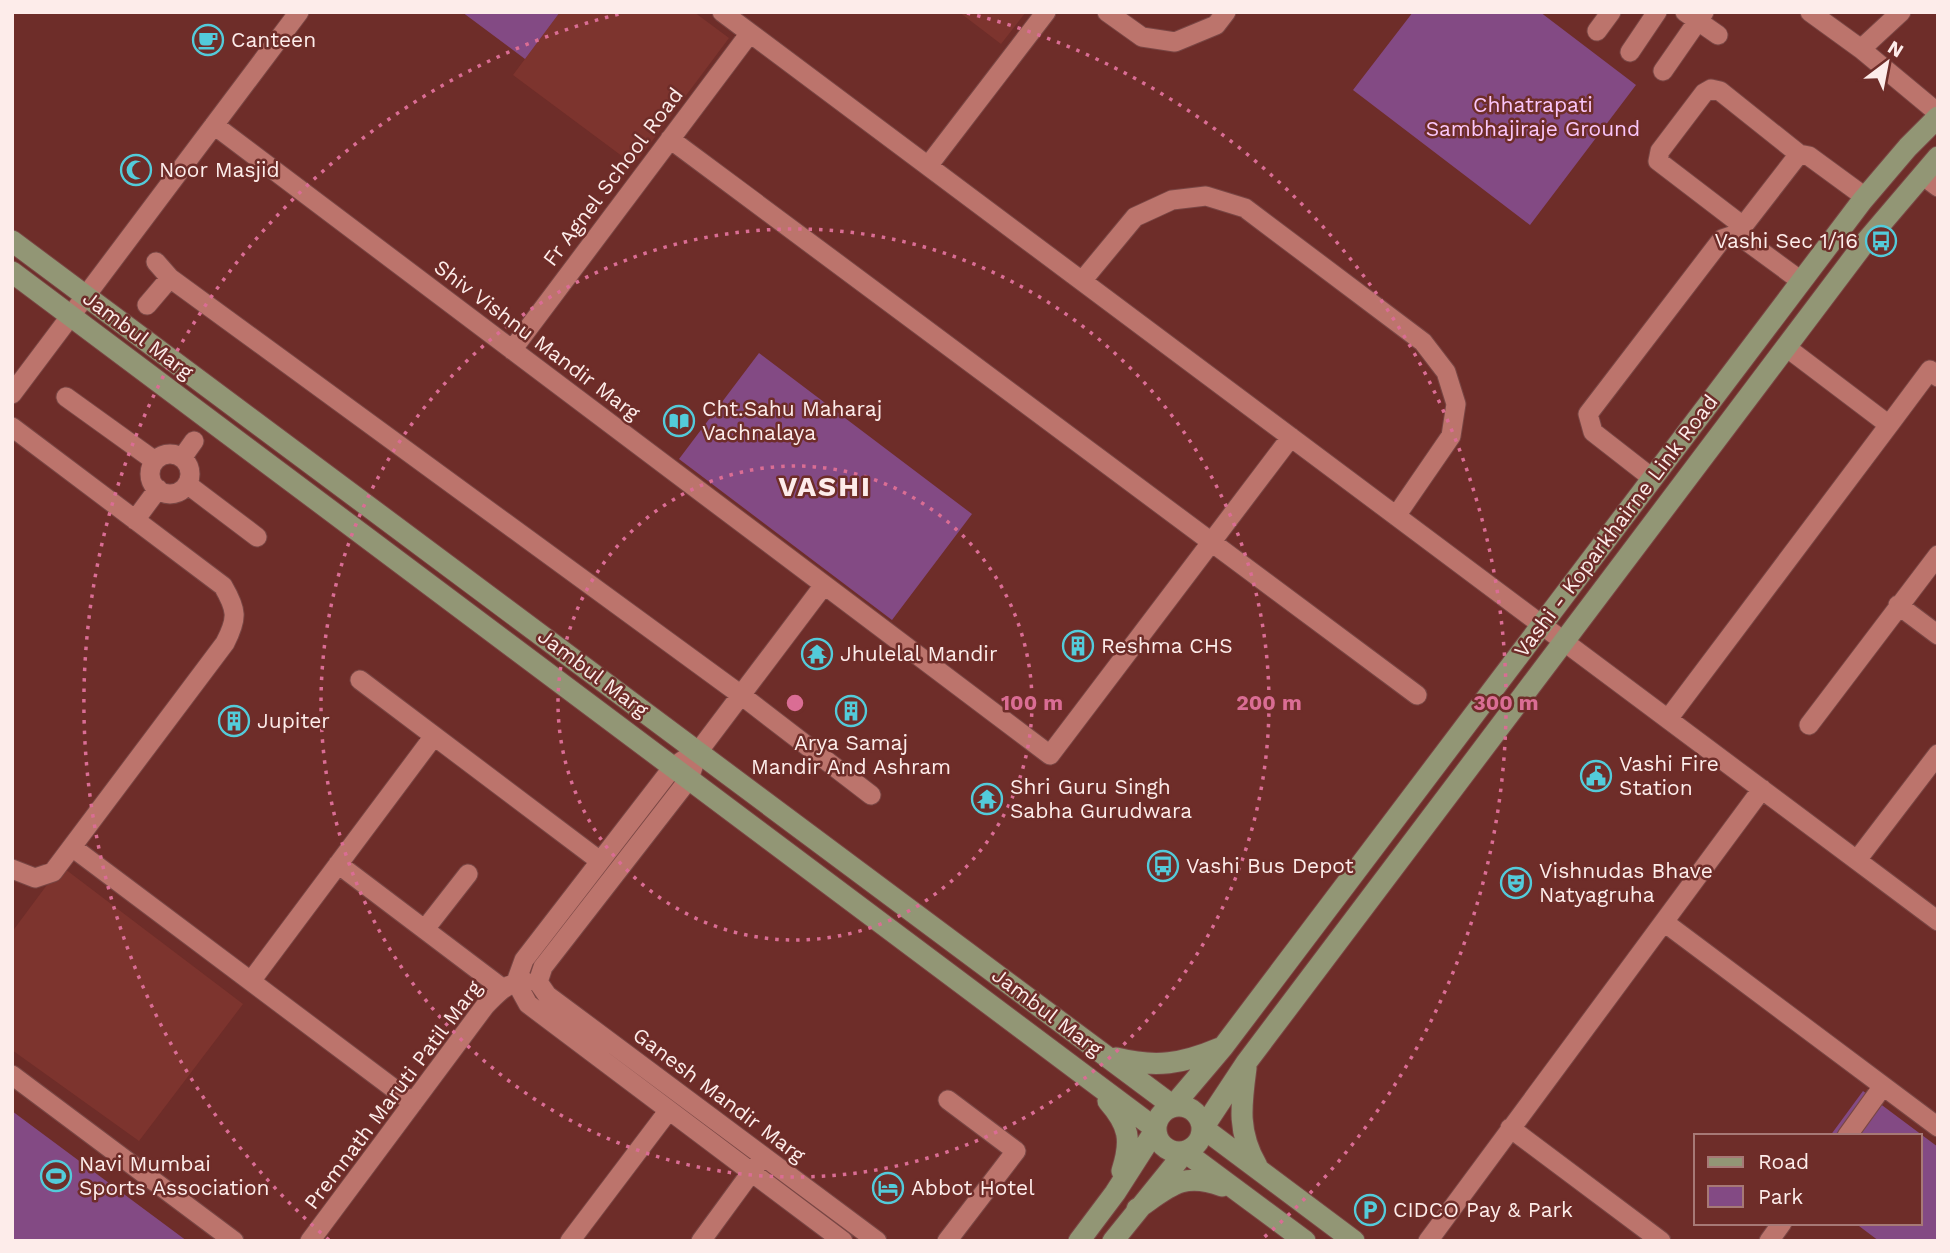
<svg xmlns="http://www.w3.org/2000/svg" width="1950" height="1253" viewBox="0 0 1950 1253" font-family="'Work Sans',sans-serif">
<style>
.built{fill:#7d342e}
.green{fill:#834a84}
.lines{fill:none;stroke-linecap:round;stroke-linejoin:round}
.minor-casing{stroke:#794644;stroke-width:21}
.major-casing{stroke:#794644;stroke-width:23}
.minor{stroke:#bc746c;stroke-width:19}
.major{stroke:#929675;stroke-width:21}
.ring{fill:none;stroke:#da6d94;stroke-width:3.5;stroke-dasharray:3.5 7}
.labels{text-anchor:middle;stroke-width:5;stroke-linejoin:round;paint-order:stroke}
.poi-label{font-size:21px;fill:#fdecea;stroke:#6e2d29;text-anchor:start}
.park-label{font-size:21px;fill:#fac6fa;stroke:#6e2d29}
.street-label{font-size:21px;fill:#fdecea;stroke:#6e2d29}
.district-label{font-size:28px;font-weight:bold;letter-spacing:2px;fill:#fdecea;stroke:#6e2d29}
.centre{fill:#da6d94;stroke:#6e2d29;stroke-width:3.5}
.ring-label{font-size:21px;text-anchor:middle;font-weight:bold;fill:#da6d94;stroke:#6e2d29;stroke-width:5;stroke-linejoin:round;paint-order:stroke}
</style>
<rect width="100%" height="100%" fill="#6e2d29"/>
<path class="built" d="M560,12H694L729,38L634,165L513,75Z
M959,12H1026L1001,44Z
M61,866L243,1004L139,1141L12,1050V932Z"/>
<path class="green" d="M462,12H560L525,59Z
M1413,12H1540L1636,85L1530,225L1353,90Z
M759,353L972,514L892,620L679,459Z
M1863,1091L1938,1147V1241H1879L1855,1223H1920V1136H1830Z
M12,1111L187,1241H12Z"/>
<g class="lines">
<g class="minor-casing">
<path id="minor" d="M722,12L1938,921
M1107,12L1142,37L1175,42L1216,25L1226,12
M1685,12L1718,35
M1810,12L1861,49L1938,113
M1597,31L1611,12
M1861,49L1901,12
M1630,52L1657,12
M1663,71L1704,12
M214,125L1050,755L1291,437
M670,139L1417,695
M928,166L1046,12
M1922,175L1938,187
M1743,226L1658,161L1660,151L1704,93L1711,89L1720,91L1799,154
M1737,234L1799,154L1809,156L1865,197
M156,262L170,278L741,695L871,795
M1082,281L1135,217L1172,200L1206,196L1245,208L1423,342L1446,372L1456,404L1451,436L1396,516
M147,305L170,278
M512,350L750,33
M12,394L299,12
M66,397L155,461
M1889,425L1930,370L1938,377
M12,427L223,586C237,610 238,618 225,643L53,872L35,878L12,869
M150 474a20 20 0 1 1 40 0a20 20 0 1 1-40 0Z
M182,458L194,441
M1652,478L1593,432L1588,414L1722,239L1737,234L1801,281
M187,484L257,537
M135,520L158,489
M1898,605L1938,635
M360,680L600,861
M1668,719L1889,425L1786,347
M1809,725L1938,555
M72,847L413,1103
M1857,860L1938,754
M338,864L502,988
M1664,922L1938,1127
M425,929L468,874
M251,981L434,736
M516,982L528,1004L843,1241
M516,982L524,960L673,767L685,759
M538,982L543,967L689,779L698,752L824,585
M538,982L547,995L877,1241
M12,1075L234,1241
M1510,1128L1661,1241
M1847,1136L1883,1086
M310,1241L485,1006C498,993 506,982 526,982
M570,1241L669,1110
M701,1241L758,1163
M947,1241L1016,1151L948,1100
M1428,1241L1762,789
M1769,1241L1782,1223"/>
</g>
<g class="major-casing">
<path id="major" d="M12,241L1173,1106
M12,272L1156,1129
M1116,1058C1156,1068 1182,1064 1220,1048
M1246,1068C1241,1105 1237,1132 1257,1166
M1108,1101C1129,1125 1132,1140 1122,1171
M1156 1129a23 23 0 1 1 46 0a23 23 0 1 1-46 0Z
M1173,1106L1223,1047L1862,201L1908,147L1938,117
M1203,1128L1246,1063L1863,245L1938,157
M1203,1128L1354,1241
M1185,1152L1305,1241
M1137,1209C1169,1187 1182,1171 1222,1186
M1079,1241L1115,1193L1156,1129
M1113,1241L1185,1152"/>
</g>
<use href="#minor" class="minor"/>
<use href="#major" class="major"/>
</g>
<g class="ring">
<circle cx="795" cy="703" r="237"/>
<circle cx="795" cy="703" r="474"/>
<path d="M329 1240A711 711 0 0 1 623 13M967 13A711 711 0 0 1 1261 1240"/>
</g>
<defs>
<g id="cafe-ring" transform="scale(1.575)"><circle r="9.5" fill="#6e2d29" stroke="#53cbda" stroke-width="1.5"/><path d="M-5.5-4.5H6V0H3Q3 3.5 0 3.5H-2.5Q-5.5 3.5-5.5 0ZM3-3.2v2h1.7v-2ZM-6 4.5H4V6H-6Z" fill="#53cbda"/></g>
<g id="mosque-ring" transform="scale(1.575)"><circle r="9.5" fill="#6e2d29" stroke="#53cbda" stroke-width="1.5"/><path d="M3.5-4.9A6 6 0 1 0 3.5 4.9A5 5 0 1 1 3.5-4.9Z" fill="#53cbda"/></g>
<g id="bus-ring" transform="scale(1.575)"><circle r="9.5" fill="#6e2d29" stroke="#53cbda" stroke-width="1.5"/><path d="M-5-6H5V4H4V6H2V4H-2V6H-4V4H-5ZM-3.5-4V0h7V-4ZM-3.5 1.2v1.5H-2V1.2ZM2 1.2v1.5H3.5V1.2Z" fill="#53cbda"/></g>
<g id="library-ring" transform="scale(1.575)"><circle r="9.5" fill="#6e2d29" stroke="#53cbda" stroke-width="1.5"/><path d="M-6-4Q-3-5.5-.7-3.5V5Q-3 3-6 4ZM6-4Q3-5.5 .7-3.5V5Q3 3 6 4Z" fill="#53cbda"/></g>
<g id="building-ring" transform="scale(1.575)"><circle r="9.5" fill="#6e2d29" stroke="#53cbda" stroke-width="1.5"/><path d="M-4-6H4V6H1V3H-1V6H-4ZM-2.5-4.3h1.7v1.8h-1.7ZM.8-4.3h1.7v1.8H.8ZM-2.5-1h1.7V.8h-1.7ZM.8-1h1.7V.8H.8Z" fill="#53cbda"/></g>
<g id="temple-ring" transform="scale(1.575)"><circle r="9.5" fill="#6e2d29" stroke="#53cbda" stroke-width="1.5"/><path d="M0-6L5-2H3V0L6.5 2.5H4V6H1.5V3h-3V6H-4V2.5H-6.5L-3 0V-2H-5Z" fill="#53cbda"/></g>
<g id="civic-ring" transform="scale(1.575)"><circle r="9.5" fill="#6e2d29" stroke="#53cbda" stroke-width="1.5"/><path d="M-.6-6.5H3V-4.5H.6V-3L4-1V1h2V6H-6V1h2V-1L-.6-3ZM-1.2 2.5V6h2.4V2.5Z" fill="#53cbda"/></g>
<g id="theatre-ring" transform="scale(1.575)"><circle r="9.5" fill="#6e2d29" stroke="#53cbda" stroke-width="1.5"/><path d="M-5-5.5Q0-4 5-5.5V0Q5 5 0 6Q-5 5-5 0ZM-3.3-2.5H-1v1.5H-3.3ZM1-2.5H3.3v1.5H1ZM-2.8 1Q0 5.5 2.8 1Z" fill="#53cbda"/></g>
<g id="stadium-ring" transform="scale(1.575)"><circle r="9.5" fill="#6e2d29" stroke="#53cbda" stroke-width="1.5"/><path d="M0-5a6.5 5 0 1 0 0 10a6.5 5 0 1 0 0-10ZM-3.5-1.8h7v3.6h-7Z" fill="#53cbda"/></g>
<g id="hotel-ring" transform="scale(1.575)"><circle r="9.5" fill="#6e2d29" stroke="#53cbda" stroke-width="1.5"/><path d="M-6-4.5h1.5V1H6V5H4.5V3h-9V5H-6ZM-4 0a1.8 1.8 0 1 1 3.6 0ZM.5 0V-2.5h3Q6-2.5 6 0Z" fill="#53cbda"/></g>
<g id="parking-ring" transform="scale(1.575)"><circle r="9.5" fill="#6e2d29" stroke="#53cbda" stroke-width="1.5"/><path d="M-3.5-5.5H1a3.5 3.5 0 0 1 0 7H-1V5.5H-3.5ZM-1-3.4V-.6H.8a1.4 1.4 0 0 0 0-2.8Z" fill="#53cbda"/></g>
</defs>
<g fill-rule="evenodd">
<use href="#cafe-ring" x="208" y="40"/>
<use href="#mosque-ring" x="136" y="170"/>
<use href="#bus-ring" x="1881" y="241"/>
<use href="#library-ring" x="679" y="421"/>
<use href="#building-ring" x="1078" y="646"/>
<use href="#temple-ring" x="817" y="654"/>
<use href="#building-ring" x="851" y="711"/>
<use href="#building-ring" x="234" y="721"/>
<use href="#civic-ring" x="1596" y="776"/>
<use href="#temple-ring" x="987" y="799"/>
<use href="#bus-ring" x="1163" y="866"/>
<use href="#theatre-ring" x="1516" y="883"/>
<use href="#stadium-ring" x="56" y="1176"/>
<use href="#hotel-ring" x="888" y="1188"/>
<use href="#parking-ring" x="1370" y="1210"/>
</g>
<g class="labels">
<g class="poi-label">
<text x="231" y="47">Canteen</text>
<text x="159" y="177">Noor Masjid</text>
<text x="1858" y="248" text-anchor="end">Vashi Sec 1/16</text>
<text x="702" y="416">Cht.Sahu Maharaj<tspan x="702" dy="24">Vachnalaya</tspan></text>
<text x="1101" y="653">Reshma CHS</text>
<text x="840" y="661">Jhulelal Mandir</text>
<text x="257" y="728">Jupiter</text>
<text x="851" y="750" text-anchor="middle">Arya Samaj<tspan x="851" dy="24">Mandir And Ashram</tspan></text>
<text x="1619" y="771">Vashi Fire<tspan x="1619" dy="24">Station</tspan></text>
<text x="1010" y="794">Shri Guru Singh<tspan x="1010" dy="24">Sabha Gurudwara</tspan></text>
<text x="1186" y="873">Vashi Bus Depot</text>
<text x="1539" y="878">Vishnudas Bhave<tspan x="1539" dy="24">Natyagruha</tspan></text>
<text x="79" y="1171">Navi Mumbai<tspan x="79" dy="24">Sports Association</tspan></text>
<text x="911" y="1195">Abbot Hotel</text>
<text x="1393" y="1217">CIDCO Pay &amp; Park</text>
</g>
<g class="park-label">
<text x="1533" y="112">Chhatrapati<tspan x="1533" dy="24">Sambhajiraje Ground</tspan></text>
</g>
<g class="street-label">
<text transform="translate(613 177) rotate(-53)" y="7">Fr Agnel School Road</text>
<text transform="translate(138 335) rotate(37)" y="7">Jambul Marg</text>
<text transform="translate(537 340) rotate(37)" y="7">Shiv Vishnu Mandir Marg</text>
<text transform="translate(1616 526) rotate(-53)" y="7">Vashi - Koparkhairne Link Road</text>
<text transform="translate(593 673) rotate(37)" y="7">Jambul Marg</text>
<text transform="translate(1047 1012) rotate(37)" y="7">Jambul Marg</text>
<text transform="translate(393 1095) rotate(-53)" y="7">Premnath Maruti Patil Marg</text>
<text transform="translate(719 1095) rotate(37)" y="7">Ganesh Mandir Marg</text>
</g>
<g class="district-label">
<text x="825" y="496">VASHI</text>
</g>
</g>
<circle cx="795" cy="703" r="10" class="centre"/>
<g class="ring-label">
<text x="1032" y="710">100 m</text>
<text x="1269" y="710">200 m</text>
<text x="1506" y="710">300 m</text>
</g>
<rect width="1950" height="1253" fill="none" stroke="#fdecea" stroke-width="28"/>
<rect x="1694" y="1134" width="228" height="91" fill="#6e2d29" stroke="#a77976" stroke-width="2"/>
<rect x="1708" y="1157" width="35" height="10" fill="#929675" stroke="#a77976" stroke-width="2"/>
<text x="1758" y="1169" font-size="21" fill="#fdecea">Road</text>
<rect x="1708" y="1186" width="35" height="21" fill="#834a84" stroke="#a77976" stroke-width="2"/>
<text x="1758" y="1204" font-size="21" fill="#fdecea">Park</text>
<g transform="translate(1887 63) rotate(32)" stroke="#6e2d29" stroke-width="5" paint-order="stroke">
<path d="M0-5L12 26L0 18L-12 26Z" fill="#fdecea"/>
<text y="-10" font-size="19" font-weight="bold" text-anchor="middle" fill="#fdecea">N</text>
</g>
</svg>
